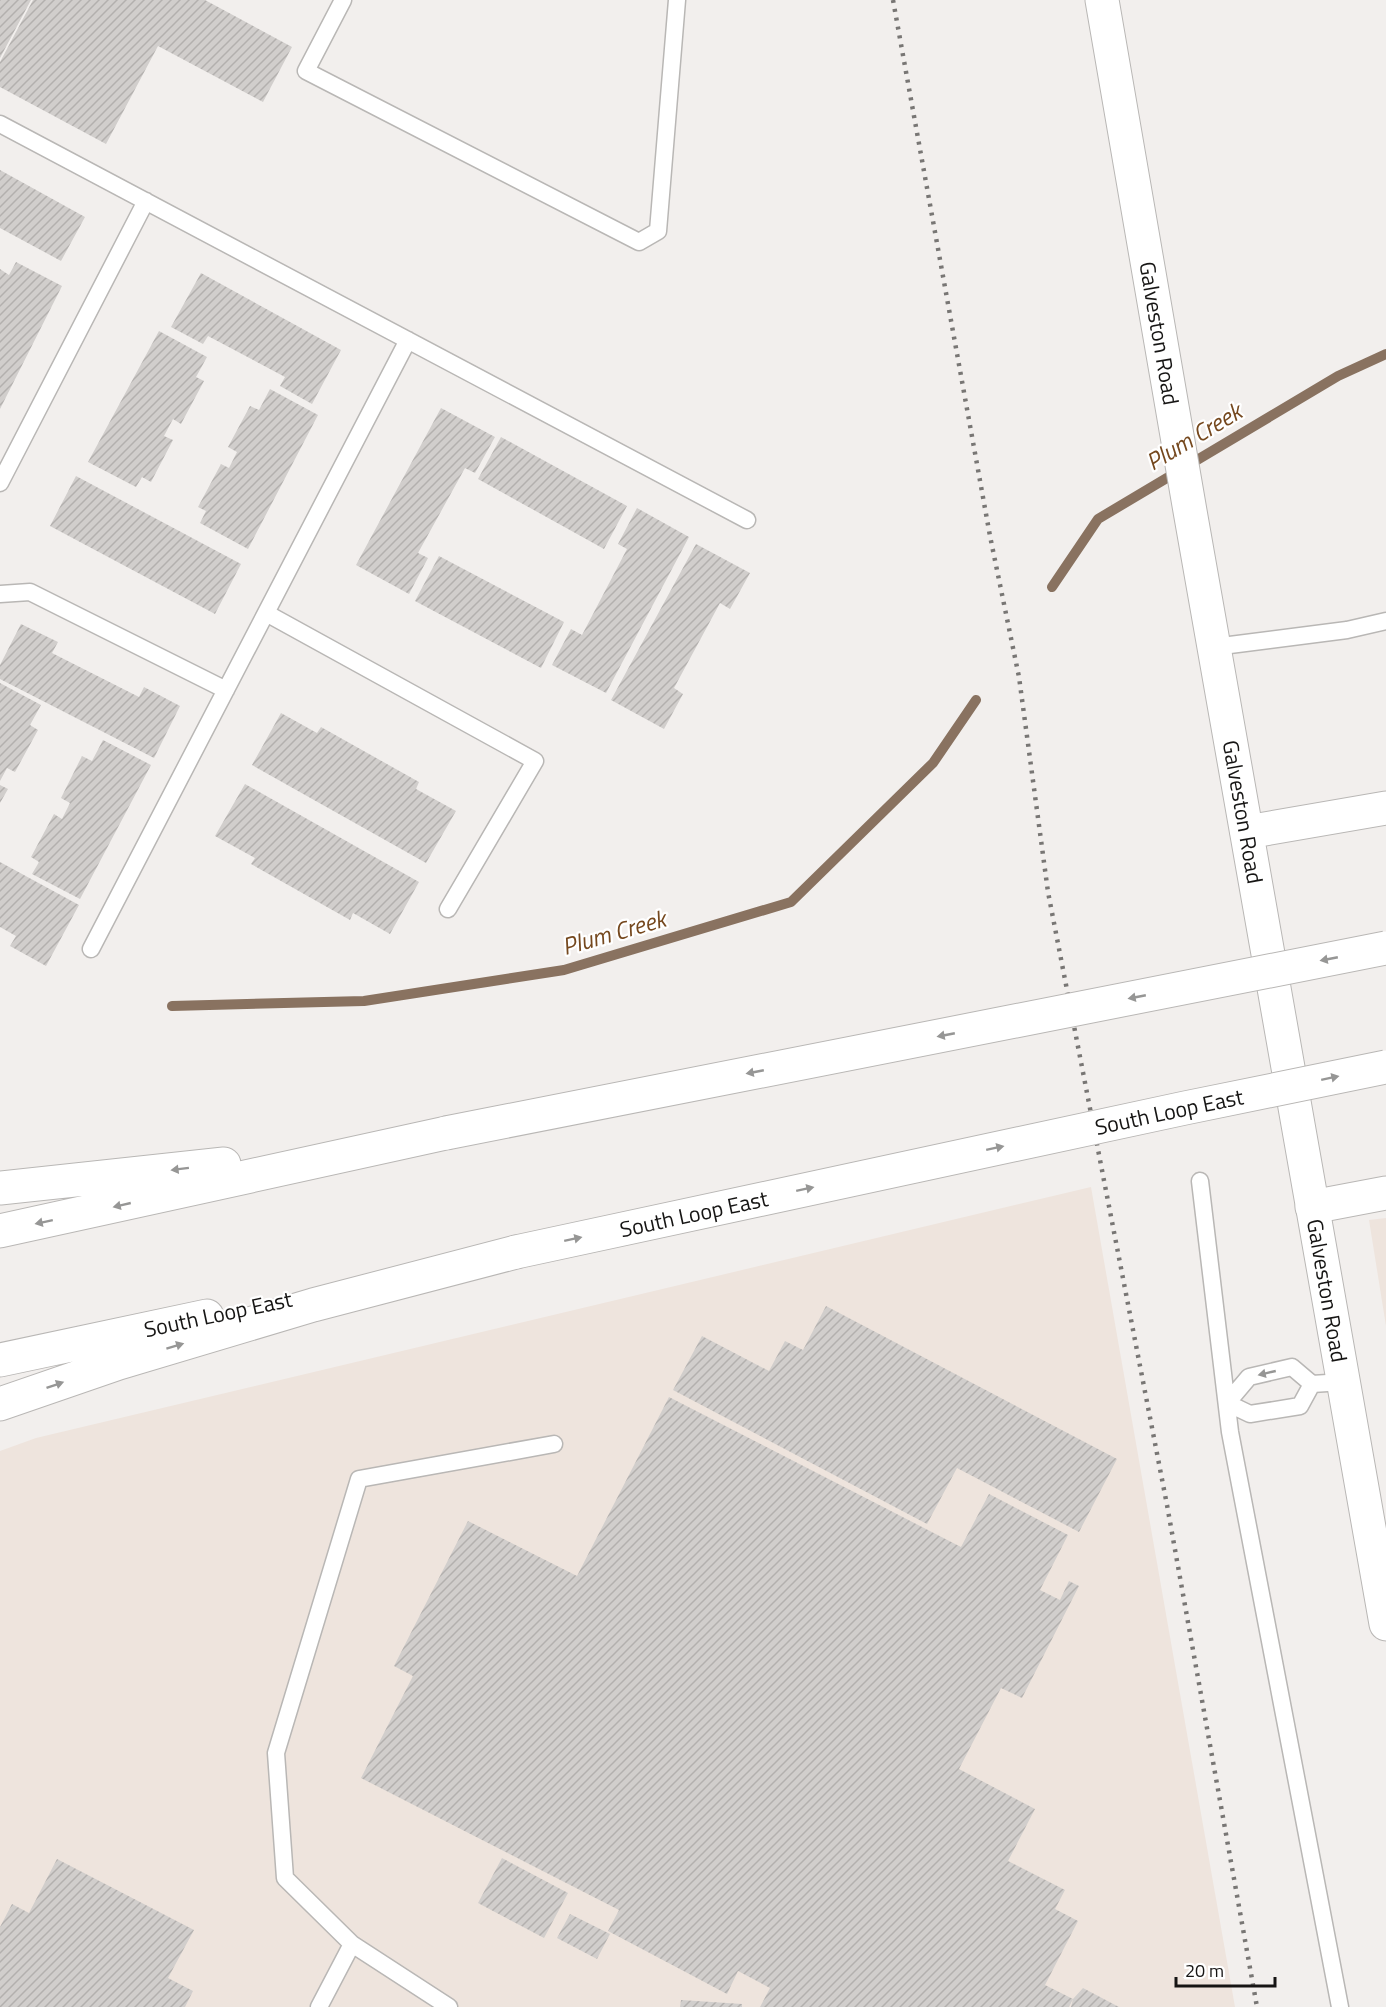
<svg xmlns="http://www.w3.org/2000/svg" width="1386" height="2007" viewBox="0 0 1386 2007" font-family="'Titillium Web',sans-serif">
<style>
.built{fill:#eee4dd}
.lines{fill:none;stroke-linecap:round;stroke-linejoin:round}
.stream{stroke:#897260;stroke-width:10}
.building{fill:url(#building-hatch)}
.lane-casing{stroke:#b9b7b5;stroke-width:19}
.secondary-casing{stroke:#b9b7b5;stroke-width:35}
.highway-casing{stroke:#b9b7b5;stroke-width:35}
.lane{stroke:#fff;stroke-width:16}
.secondary{stroke:#fff;stroke-width:33}
.highway{stroke:#fff;stroke-width:33}
.rail{stroke:#787674;stroke-width:4.5;stroke-dasharray:3 6;stroke-linecap:butt}
.highway-bridge-casing{stroke:#b9b7b5;stroke-width:35;stroke-linecap:butt}
.highway-bridge{stroke:#fff;stroke-width:33}
.oneway{fill:#969695}
.labels{text-anchor:middle;stroke-width:4.5;stroke-linejoin:round;paint-order:stroke}
.street-label{font-size:22px;fill:#161514;stroke:#fff}
.water-label{font-size:24px;font-style:italic;fill:#75481e;stroke:#fff}
</style>
<defs>
<pattern id="building-hatch" width="6" height="6" patternUnits="userSpaceOnUse" patternTransform="scale(1.5)"><rect width="6" height="6" fill="#d1cecc"/><path d="M-1 1l2-2M0 6l6-6M5 7l2-2" fill="none" stroke="#b3b0ae"/></pattern>
</defs>
<rect width="100%" height="100%" fill="#f2efed"/>
<path class="built" d="M1091,1187L1235,2007H0V1451L36,1438Z
M1386,1218V1326L1369,1220Z"/>
<g class="lines">
<path class="stream" d="M1052,587L1098,519L1338,376L1386,354
M172,1006L364,1001L564,970L791,902L933,763L976,700"/>
</g>
<path class="building" d="M0,0H31L0,58Z
M33,0H205L292,47L263,102L158,46L106,144L0,87V62Z
M0,170L85,217L61,261L0,228Z
M16,262L62,286L0,409V269L9,275Z
M201,273L341,350L312,404L280,386L285,377L208,336L203,344L171,327Z
M159,331L207,357L196,377L204,381L181,424L173,419L164,436L173,440L151,482L142,477L136,487L88,462Z
M270,389L318,415L248,549L200,523L206,511L198,507L221,464L229,468L237,452L228,447L250,406L259,410Z
M441,408L495,437L475,473L465,468L418,553L428,558L409,594L356,565Z
M501,437L627,506L604,549L478,479Z
M76,476L241,564L215,614L50,526Z
M637,508L689,537L606,693L552,665L571,629L582,635L627,549L618,544Z
M696,544L750,573L730,609L720,603L674,688L683,694L664,729L611,700Z
M439,556L564,622L541,668L415,601Z
M21,624L58,642L52,653L139,697L144,687L180,706L154,758L0,679V665Z
M0,683L41,705L30,725L38,730L15,772L7,768L0,781Z
M281,713L317,733L321,727L419,782L416,789L456,811L426,863L252,765Z
M103,740L151,765L80,899L32,874L39,862L31,857L54,814L62,819L70,803L61,798L82,756L92,761Z
M245,784L419,882L390,934L353,913L350,920L251,864L255,858L215,836Z
M0,785L8,789L0,803Z
M0,862L79,905L46,966L10,946L16,936L0,927Z
M826,1306L1117,1459L1079,1532L957,1468L927,1524L673,1390L702,1336L769,1371L785,1341L803,1350Z
M669,1397L961,1547L989,1494L1068,1535L1040,1590L1060,1600L1069,1581L1079,1586L1022,1698L1001,1688L959,1769L1035,1809L1008,1861L1065,1890L1055,1909L1078,1921L1045,1985L1073,1999L1083,1988L1119,2007H1071L1073,1999L1069,2007H760L770,1988L738,1971L727,1994L608,1931L619,1910L361,1778L413,1676L394,1666L468,1521L577,1576Z
M502,1858L568,1893L544,1938L478,1903Z
M57,1859L194,1930L168,1978L193,1991L185,2007H0V1927L12,1904L29,1913Z
M570,1914L610,1934L597,1959L557,1938Z
M681,2000L742,2004V2007H680Z"/>
<g class="lines">
<g class="lane-casing">
<path id="lane" d="M343,0L306,71L639,242L658,231L677,0
M0,124L747,520
M0,483L146,201
M0,594L30,592L226,690
M266,613L535,761L448,909
M1214,647L1347,630L1386,621
M91,949L408,340
M1200,1181L1230,1432L1340,2007
M1312,1384L1300,1406L1250,1414L1227,1403L1249,1377L1292,1367L1312,1384L1343,1382
M319,2007L352,1944
M449,2007L352,1944L285,1878L276,1753L359,1479L554,1444"/>
</g>
<g class="secondary-casing">
<g id="secondary">
<path id="s1" d="M1102,0L1190,511L1386,1624"/>
<path d="M1247,832L1386,808"/>
<path d="M1312,1207L1386,1193"/>
</g>
</g>
<g class="highway-casing">
<path id="highway" d="M0,1188L224,1164
M0,1231L446,1133
M0,1360L207,1316
M0,1404L119,1363L313,1305L516,1252"/>
</g>
<use href="#lane" class="lane"/>
<use href="#secondary" class="secondary"/>
<use href="#highway" class="highway"/>
<path class="rail" d="M893,0L990,536L1019,677L1048,892L1167,1505L1257,2007"/>
<g class="highway-bridge-casing">
<g id="highway-bridge">
<path d="M446,1133L1386,948"/>
<path id="s2" d="M516,1252L1185,1108L1386,1067"/>
</g>
</g>
<use href="#highway-bridge" class="highway-bridge"/>
</g>
<defs><path id="oneway-solid" d="M-6-.8H1V-3.2L6.5 0L1 3.2V.8H-6Z" transform="scale(1.5)"/></defs>
<g class="oneway">
<use href="#oneway-solid" transform="translate(1329 959) rotate(169)"/>
<use href="#oneway-solid" transform="translate(1137 997) rotate(169)"/>
<use href="#oneway-solid" transform="translate(946 1035) rotate(169)"/>
<use href="#oneway-solid" transform="translate(755 1072) rotate(169)"/>
<use href="#oneway-solid" transform="translate(1330 1078) rotate(-12)"/>
<use href="#oneway-solid" transform="translate(995 1148) rotate(-12)"/>
<use href="#oneway-solid" transform="translate(180 1169) rotate(173)"/>
<use href="#oneway-solid" transform="translate(805 1189) rotate(-12)"/>
<use href="#oneway-solid" transform="translate(122 1205) rotate(167)"/>
<use href="#oneway-solid" transform="translate(44 1222) rotate(168)"/>
<use href="#oneway-solid" transform="translate(573 1239) rotate(-12)"/>
<use href="#oneway-solid" transform="translate(175 1346) rotate(-17)"/>
<use href="#oneway-solid" transform="translate(1267 1373) rotate(167)"/>
<use href="#oneway-solid" transform="translate(55 1385) rotate(-19)"/>
</g>
<g class="labels">
<g class="street-label">
<text dy="8" stroke="none"><textPath href="#s1" startOffset="338">Galveston Road</textPath></text>
<text dy="8" stroke="none"><textPath href="#s1" startOffset="824">Galveston Road</textPath></text>
<text dy="8" stroke="none"><textPath href="#s2" startOffset="668">South Loop East</textPath></text>
<text dy="8" stroke="none"><textPath href="#s2" startOffset="182">South Loop East</textPath></text>
<text dy="8" stroke="none"><textPath href="#s1" startOffset="1310">Galveston Road</textPath></text>
<text transform="translate(218 1314) rotate(-12)" y="8">South Loop East</text>
</g>
<g class="water-label">
<text transform="translate(1194 437) rotate(-31)" y="8">Plum Creek</text>
<text transform="translate(614 933) rotate(-16)" y="8">Plum Creek</text>
</g>
</g>
<path d="M1176 1977v9h99v-9" fill="none" stroke="#161514" stroke-width="3"/>
<text x="1185" y="1977" font-size="18" fill="#161514" stroke="#ffffff" stroke-width="4.5" paint-order="stroke">20 m</text>
</svg>
